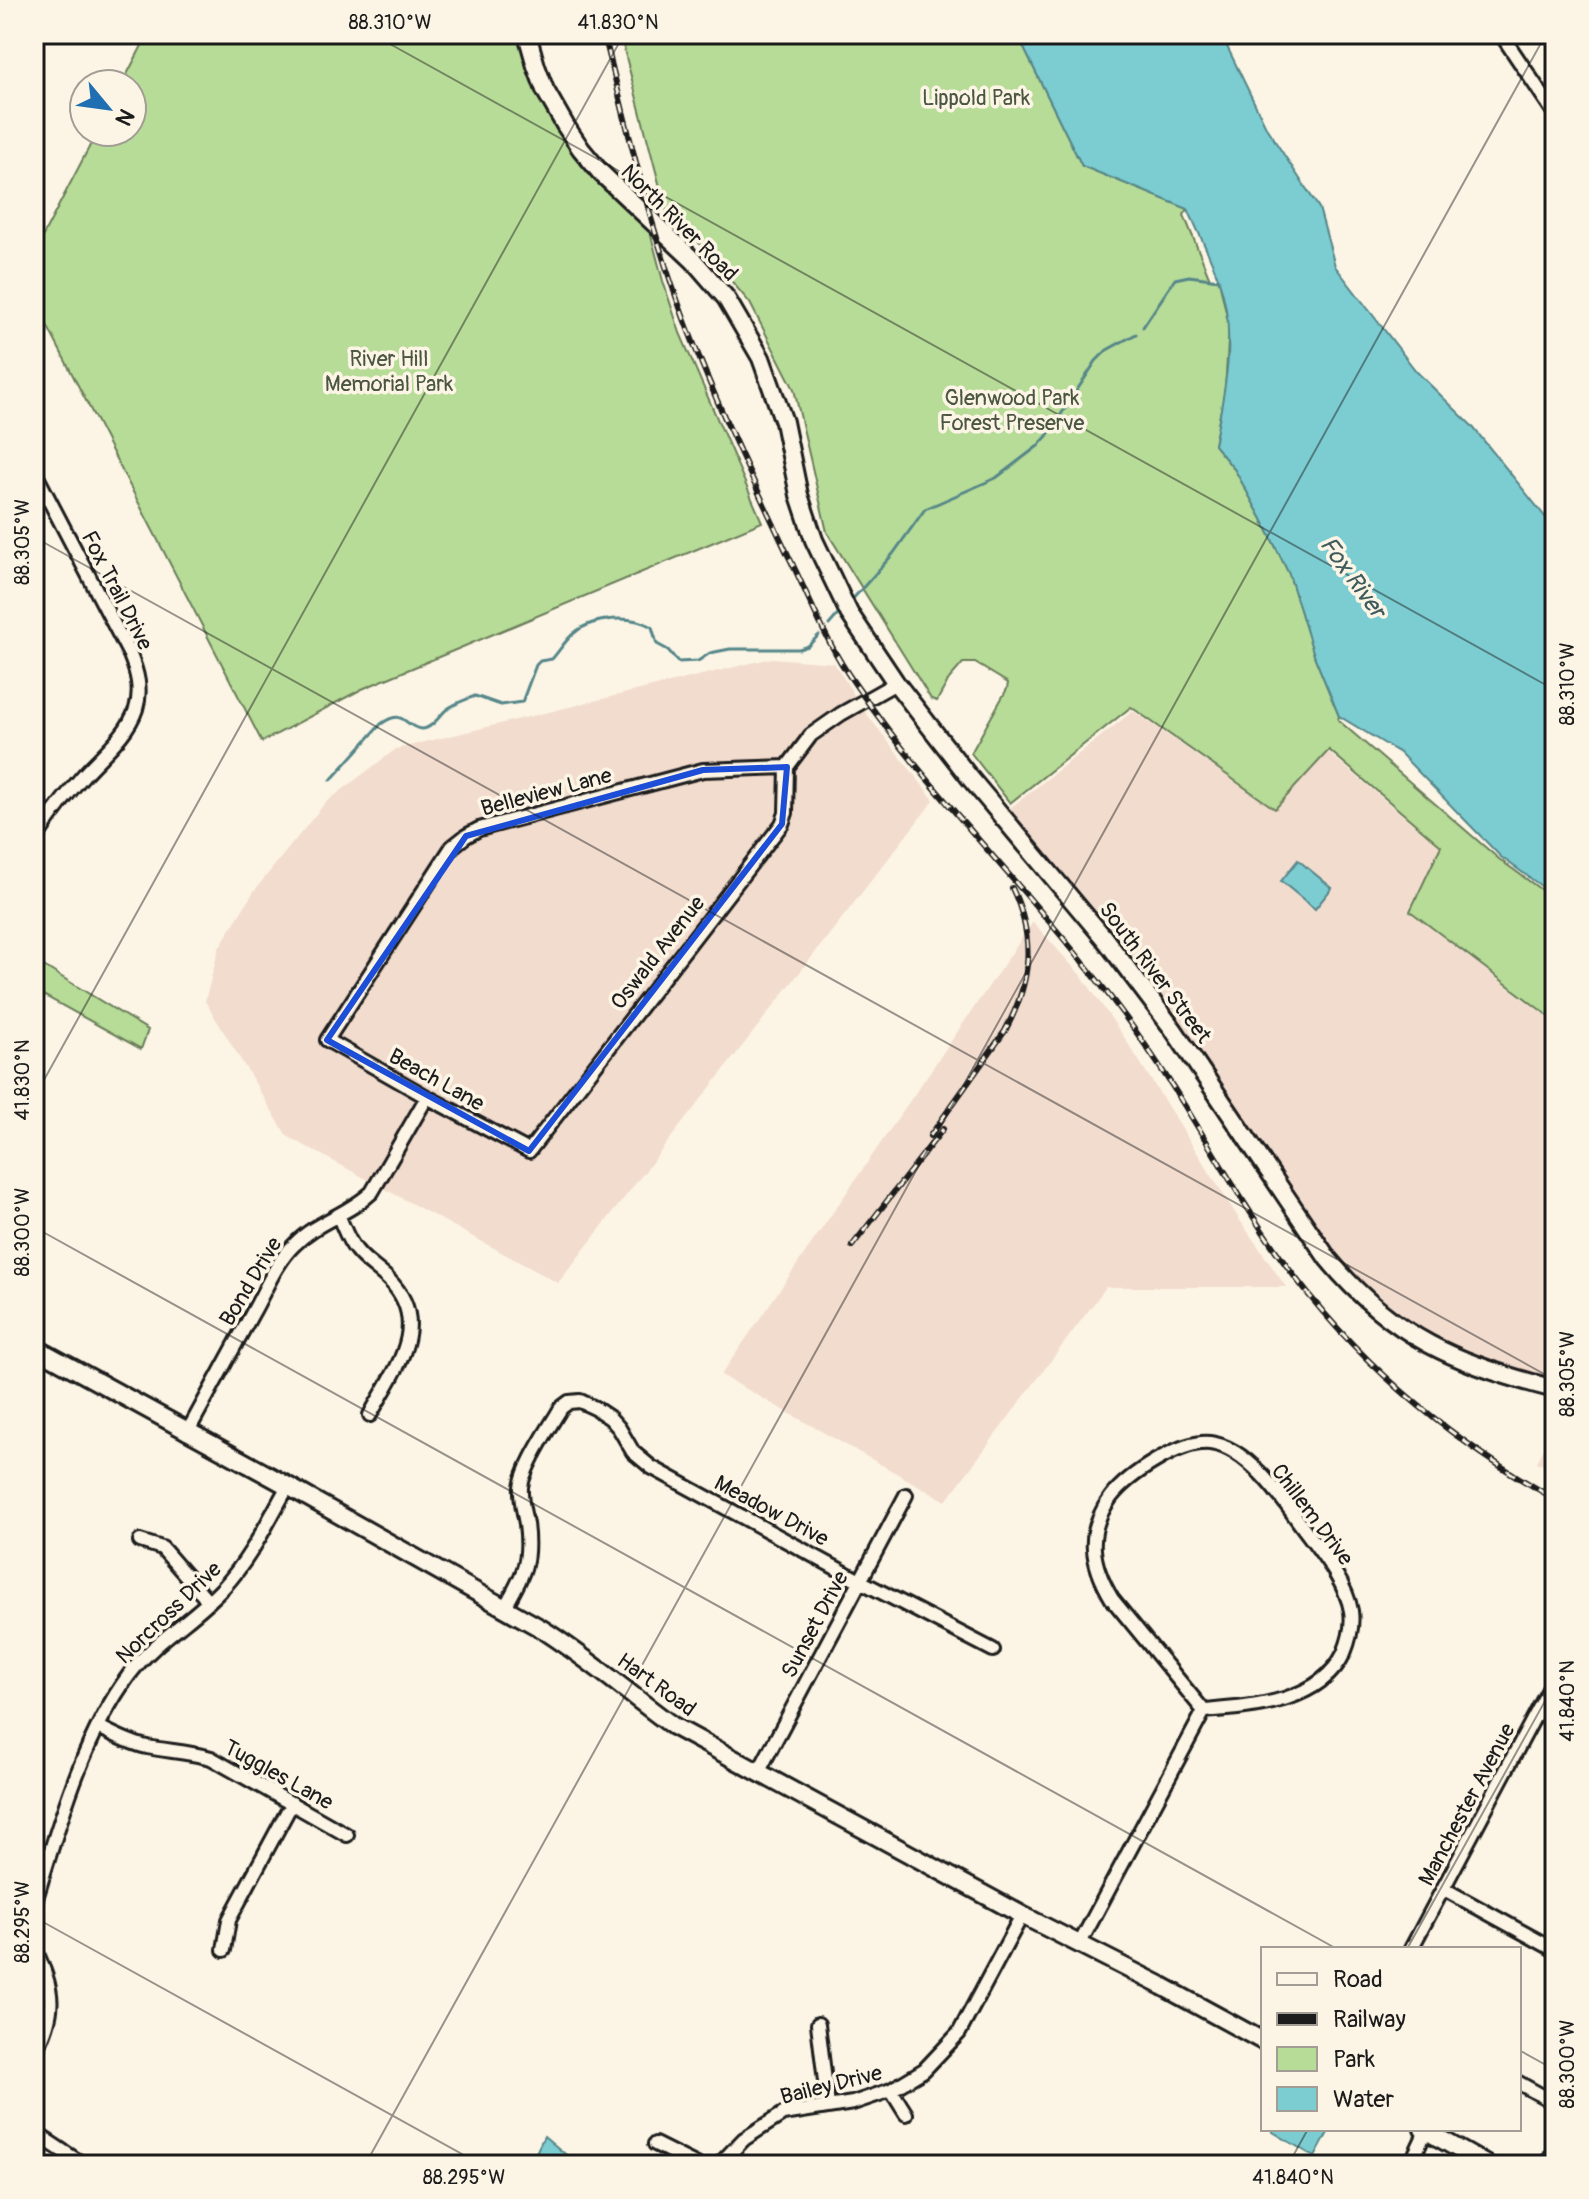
<svg xmlns="http://www.w3.org/2000/svg" width="1589" height="2199" viewBox="0 0 1589 2199" font-family="Pangolin,sans-serif">
<style>
.built{fill:#f2dcce}
.green{fill:#b7dc97;stroke:#6a7c5a;stroke-width:2}
.water{fill:#7ccdd2;stroke:#568689;stroke-width:2}
.lines{fill:none;stroke-linecap:round;stroke-linejoin:round}
.stream{stroke:#568689;stroke-width:3}
.street-casing{stroke:#1c1c1c;stroke-width:18}
.secondary-casing{stroke:#1c1c1c;stroke-width:22}
.street{stroke:#fcf5e5;stroke-width:12}
.secondary{stroke:#fcf5e5;stroke-width:16}
.rail-casing{stroke:#1c1c1c;stroke-width:6}
.rail{stroke:#fcf5e5;stroke-width:3;stroke-dasharray:9;stroke-linecap:butt}
.marked{fill:none;stroke:#1d4ed8;stroke-width:6;stroke-linejoin:round}
.ticks{fill:none;stroke:#1c1c1c;stroke-width:2;stroke-opacity:0.45}
.labels{text-anchor:middle;stroke-width:7;stroke-linejoin:round;paint-order:stroke}
.park-label{font-size:22px;fill:#4a5641;stroke:#fcf5e5}
.street-label{font-size:22px;fill:#1c1c1c;stroke:#fcf5e5}
.water-label{font-size:24px;font-style:italic;fill:#3e5a5c;stroke:#fcf5e5}
.neatline{fill:none;stroke:#1c1c1c;stroke-width:3}
.ticks-label{font-size:20px;text-anchor:middle;fill:#1c1c1c}
</style>
<rect width="100%" height="100%" fill="#fcf5e5"/>
<filter id="ink" filterUnits="userSpaceOnUse"><feTurbulence type="fractalNoise" baseFrequency=".0125" numOctaves="2"/><feDisplacementMap in="SourceGraphic" scale="16" xChannelSelector="R" yChannelSelector="G"/><feConvolveMatrix kernelMatrix="1 2 1 2 8 2 1 2 1" color-interpolation-filters="sRGB"/></filter>
<g filter="url(#ink)">
<path class="built" d="M772,658L834,663L865,712L934,800L558,1283L287,1136L205,1001L219,948L254,891L325,803L396,749Z
M1133,711L1275,810L1328,752L1440,847L1408,911L1555,1023V1384L1480,1363L1391,1315L1341,1267L1005,812Z
M1033,922L1083,978L1124,1037L1239,1219L1286,1287H1106L946,1501L721,1375Z
M1555,1427V1472L1537,1462Z"/>
<path class="green" d="M148,34H519L532,80L545,107L585,165L613,195L649,228L663,281L680,333L762,522L362,689L262,742L34,300V253L97,132H132V84H122Z
M620,34H1017L1082,166L1188,209L1184,215L1210,279L1219,280L1229,326L1225,390L1214,445L1235,470L1262,519L1289,574L1315,658L1339,716L1338,720L1499,859L1555,900V1021L1410,911L1441,846L1329,750L1275,809L1131,707L1010,803L971,753L1007,689L1008,683L975,663H963L949,679L937,701L931,699L827,532L794,389L750,303L695,238L666,210Z
M34,960L148,1030L141,1049L34,990Z"/>
<path class="water" d="M1017,34H1221L1267,129L1319,208L1335,266L1416,371L1472,426L1555,529V896L1501,857L1400,753L1339,716L1315,658L1289,574L1262,519L1235,470L1214,445C1225,391 1238,332 1218,278C1210,255 1198,232 1188,209L1082,166Z
M1298,860L1332,888L1315,909L1281,881Z
M1273,2129H1330L1315,2157L1273,2132Z
M544,2136L578,2165H530Z"/>
<g class="lines">
<path class="stream" d="M1143,327L1175,279L1189,276L1219,280
M850,602L893,554L925,509L996,478L1038,446L1047,436L1096,361L1107,350L1136,334
M829,625L842,610
M331,780L381,724C404,707 404,727 421,729C431,730 440,715 446,710C455,703 465,700 475,696L501,705L522,702L536,665L540,661L552,659C559,651 565,641 573,634C592,617 631,614 652,627L657,644L668,650L678,662L698,661L710,653L730,649H799L808,646L819,635"/>
<g class="street-casing">
<path id="street" d="M1501,34L1555,114
M34,471L130,655C137,672 142,690 136,709C127,736 100,756 82,777C64,798 48,818 34,842
M787,767L786,813L782,824L529,1151L427,1097L327,1040L452,847L466,836L479,829L703,770Z
M787,767L811,735L841,714L896,683
M34,807L48,817
M339,1217C344,1228 348,1241 356,1250C365,1262 378,1269 389,1280C433,1324 394,1371 370,1415
M187,1433C209,1392 231,1352 253,1312C266,1289 276,1262 295,1244C317,1221 348,1215 372,1192L427,1097
M140,1541L162,1548L209,1602
M505,1607C523,1575 531,1563 526,1524C524,1512 520,1499 521,1487C523,1467 550,1426 561,1408L569,1402L580,1401L595,1408L610,1418L619,1428L633,1452L651,1467L860,1581L993,1650
M99,1727C114,1735 130,1743 147,1747C168,1751 189,1752 211,1758L347,1835
M758,1773L906,1495
M1444,1889L1555,1950
M34,1905C57,1831 82,1738 129,1675C155,1640 193,1620 223,1588C251,1558 268,1521 288,1486
M1079,1945L1204,1711L1112,1599C1091,1564 1085,1532 1111,1497C1128,1475 1181,1440 1210,1443C1246,1447 1280,1495 1299,1522C1317,1547 1346,1581 1351,1611C1353,1625 1349,1641 1344,1653C1320,1703 1252,1707 1204,1711
M34,1947C55,1993 57,2010 34,2055
M1411,1949L1555,1678
M224,1950L229,1920L292,1803
M818,2024L828,2106
M1519,2083L1555,2103
M891,2090L906,2114
M34,2132L84,2165
M655,2144L697,2165
M719,2165L744,2139L783,2114L853,2103L891,2090L924,2070L959,2033L1022,1915
M1410,2165L1426,2131
M1546,2165L1555,2148"/>
</g>
<g class="secondary-casing">
<path id="secondary" d="M527,34L536,66L545,90L565,125L581,149L600,172L694,261L726,298L761,358L784,422L799,495L814,540L849,613L896,683L970,778L1104,938L1173,1029L1328,1259C1392,1337 1459,1365 1555,1389
M34,1347L288,1486L542,1629C588,1658 629,1694 673,1726L1022,1915L1162,1986L1263,2041
M1423,2129L1487,2165"/>
</g>
<use href="#street" class="street"/>
<use href="#secondary" class="secondary"/>
<g class="rail-casing">
<path id="rail" d="M604,34C625,118 644,203 672,285C704,378 747,468 789,557C810,599 827,645 855,684C936,802 1041,902 1126,1018C1181,1092 1223,1175 1276,1251C1348,1355 1446,1438 1555,1499
M930,1136L1005,1031C1031,983 1036,939 1012,888
M852,1246L943,1129"/>
</g>
<use href="#rail" class="rail"/>
</g>
</g>
<path class="marked" d="M787,767L782,824L529,1151L327,1040L466,836L703,770Z"/>
<path class="ticks" d="M372,34L1555,690M34,537L1555,1380M34,1098L624,34M34,1227L1337,1949M34,1917L482,2165M1407,1949L1555,1683M1519,2050L1555,2070M365,2165L1546,34M1288,2165L1308,2129"/>
<g class="labels">
<g class="park-label">
<text x="976" y="105">Lippold Park</text>
<text x="389" y="366">River Hill<tspan x="389" dy="25">Memorial Park</tspan></text>
<text x="1012" y="405">Glenwood Park<tspan x="1012" dy="25">Forest Preserve</tspan></text>
</g>
<g class="street-label">
<text transform="translate(680 222) rotate(45)" y="8">North River Road</text>
<text transform="translate(118 590) rotate(63)" y="8">Fox Trail Drive</text>
<text transform="translate(546 791) rotate(-15)" y="8">Belleview Lane</text>
<text transform="translate(657 952) rotate(-52)" y="8">Oswald Avenue</text>
<text transform="translate(1156 972) rotate(53)" y="8">South River Street</text>
<text transform="translate(437 1079) rotate(29)" y="8">Beach Lane</text>
<text transform="translate(250 1281) rotate(-59)" y="8">Bond Drive</text>
<text transform="translate(772 1510) rotate(28)" y="8">Meadow Drive</text>
<text transform="translate(1313 1514) rotate(53)" y="8">Chillem Drive</text>
<text transform="translate(168 1612) rotate(-44)" y="8">Norcross Drive</text>
<text transform="translate(814 1624) rotate(-62)" y="8">Sunset Drive</text>
<text transform="translate(657 1684) rotate(36)" y="8">Hart Road</text>
<text transform="translate(279 1774) rotate(29)" y="8">Tuggles Lane</text>
<text transform="translate(1466 1804) rotate(-62)" y="8">Manchester Avenue</text>
<text transform="translate(831 2084) rotate(-14)" y="8">Bailey Drive</text>
</g>
<g class="water-label">
<text transform="translate(1353 577) rotate(54)" y="8">Fox River</text>
</g>
</g>
<rect width="1589" height="2199" fill="none" stroke="#fcf5e5" stroke-width="88"/>
<rect x="1261" y="1947" width="260" height="184" fill="#fcf5e5" stroke="#a29e95" stroke-width="2"/>
<rect x="1277" y="1973" width="40" height="12" fill="#fcf5e5" stroke="#a29e95" stroke-width="2"/>
<text x="1333" y="1987" font-size="24" fill="#1c1c1c">Road</text>
<rect x="1277" y="2013" width="40" height="12" fill="#1c1c1c" stroke="#a29e95" stroke-width="2"/>
<text x="1333" y="2027" font-size="24" fill="#1c1c1c">Railway</text>
<rect x="1277" y="2047" width="40" height="24" fill="#b7dc97" stroke="#a29e95" stroke-width="2"/>
<text x="1333" y="2067" font-size="24" fill="#1c1c1c">Park</text>
<rect x="1277" y="2087" width="40" height="24" fill="#7ccdd2" stroke="#a29e95" stroke-width="2"/>
<text x="1333" y="2107" font-size="24" fill="#1c1c1c">Water</text>
<g transform="translate(108 108) rotate(119)"><circle r="38" fill="#fcf5e5" stroke="#a29e95" stroke-width="2"/>
<path d="M0-6L14 30L0 20L-14 30Z" fill="#1f6fb2"/>
<text y="-12" font-size="22" font-weight="bold" text-anchor="middle" fill="#1c1c1c">N</text>
</g>
<rect x="44" y="44" width="1501" height="2111" class="neatline"/>
<g class="ticks-label">
<text x="390" y="29">88.310°W</text>
<text x="618" y="29">41.830°N</text>
<text transform="translate(22 542) rotate(-90)" y="7">88.305°W</text>
<text transform="translate(1567 684) rotate(-90)" y="7">88.310°W</text>
<text transform="translate(22 1080) rotate(-90)" y="7">41.830°N</text>
<text transform="translate(22 1232) rotate(-90)" y="7">88.300°W</text>
<text transform="translate(1567 1374) rotate(-90)" y="7">88.305°W</text>
<text transform="translate(1567 1701) rotate(-90)" y="7">41.840°N</text>
<text transform="translate(22 1922) rotate(-90)" y="7">88.295°W</text>
<text transform="translate(1567 2064) rotate(-90)" y="7">88.300°W</text>
<text x="464" y="2184">88.295°W</text>
<text x="1293" y="2184">41.840°N</text>
</g>
</svg>
